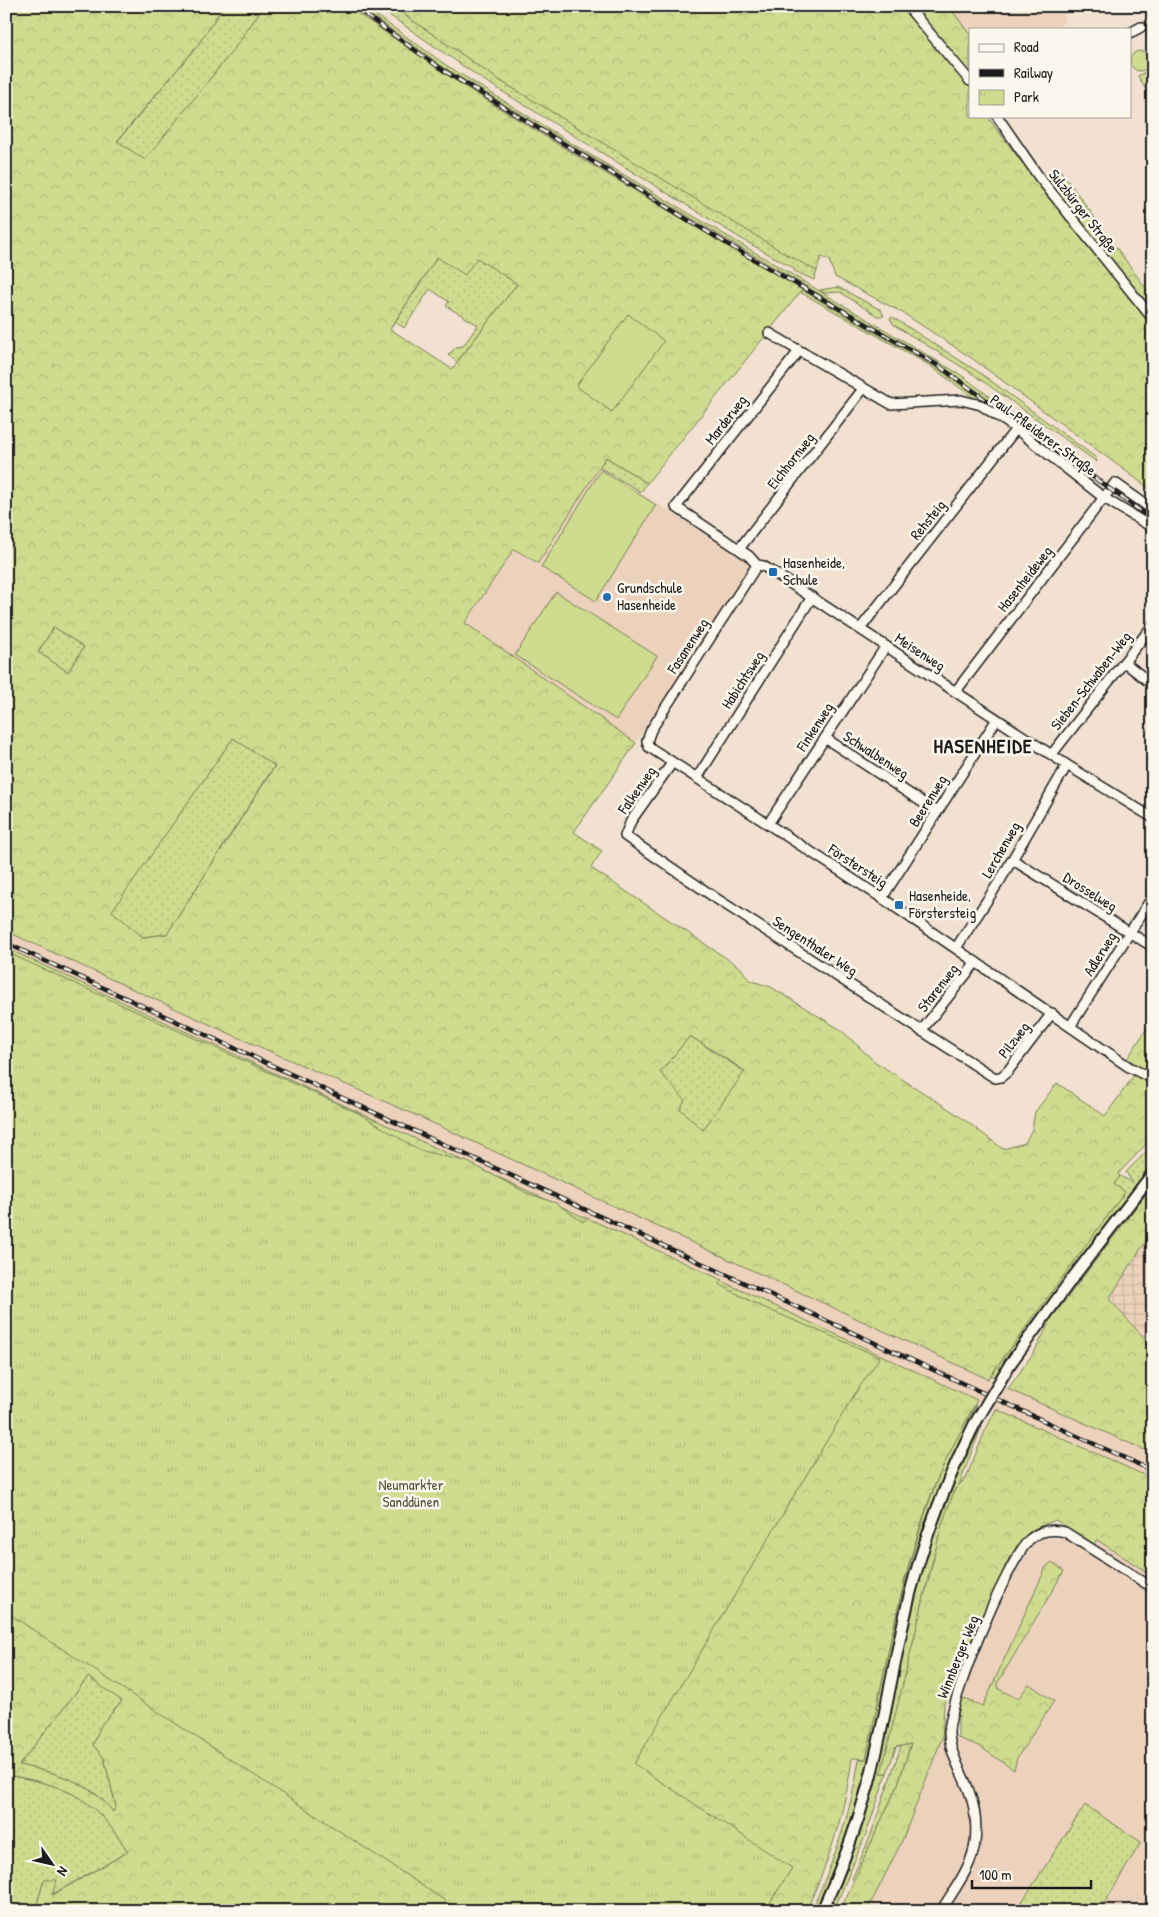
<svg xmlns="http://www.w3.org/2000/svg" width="1159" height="1917" viewBox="0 0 1159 1917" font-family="'Patrick Hand',sans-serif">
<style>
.built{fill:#ecd2bc}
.industrial{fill:url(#industrial-grid)}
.grass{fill:url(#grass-dots);stroke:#767c56}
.forest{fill:url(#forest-crowns);stroke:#767c56;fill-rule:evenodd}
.park{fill:url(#park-tufts);stroke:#767c56}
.pitch{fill:#cfdc8f;stroke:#767c56}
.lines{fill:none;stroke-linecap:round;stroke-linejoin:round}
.minor-casing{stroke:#1c1c1c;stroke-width:12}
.major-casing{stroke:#1c1c1c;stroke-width:14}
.minor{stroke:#fbf7ec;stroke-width:9}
.major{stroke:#fbf7ec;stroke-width:10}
.rail-casing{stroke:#1c1c1c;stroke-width:4.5}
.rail{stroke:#fbf7ec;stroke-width:2.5;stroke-dasharray:8;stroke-linecap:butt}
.major-bridge-casing{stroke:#1c1c1c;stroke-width:14;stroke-linecap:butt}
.major-bridge{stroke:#fbf7ec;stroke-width:10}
.poi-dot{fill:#1f6fb2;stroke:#fbf7ec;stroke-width:2}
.labels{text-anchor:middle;stroke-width:5;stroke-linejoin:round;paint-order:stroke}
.street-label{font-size:15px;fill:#1c1c1c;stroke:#fbf7ec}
.poi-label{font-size:15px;fill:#1c1c1c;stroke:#fbf7ec;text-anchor:start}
.park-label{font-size:15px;fill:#52563e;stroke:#fbf7ec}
.district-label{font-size:20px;font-weight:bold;letter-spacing:1px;fill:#1c1c1c;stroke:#fbf7ec}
</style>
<defs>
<pattern id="industrial-grid" width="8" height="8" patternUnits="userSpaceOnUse" patternTransform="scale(1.25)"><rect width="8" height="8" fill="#ecd2bc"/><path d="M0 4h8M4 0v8" fill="none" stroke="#cab4a1"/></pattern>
<pattern id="grass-dots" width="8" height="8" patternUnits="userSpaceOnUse" patternTransform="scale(1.25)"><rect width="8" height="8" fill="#cfdc8f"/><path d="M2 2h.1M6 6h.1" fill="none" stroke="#b1bc7b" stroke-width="1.8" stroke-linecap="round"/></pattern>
<pattern id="forest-crowns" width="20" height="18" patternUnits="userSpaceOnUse" patternTransform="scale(1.25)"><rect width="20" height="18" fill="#cfdc8f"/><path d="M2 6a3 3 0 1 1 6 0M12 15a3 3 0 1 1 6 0" fill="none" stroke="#b1bc7b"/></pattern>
<pattern id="park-tufts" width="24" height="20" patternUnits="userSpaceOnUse" patternTransform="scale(1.25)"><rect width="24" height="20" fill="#cfdc8f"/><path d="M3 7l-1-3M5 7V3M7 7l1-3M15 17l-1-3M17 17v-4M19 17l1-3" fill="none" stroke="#b1bc7b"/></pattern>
</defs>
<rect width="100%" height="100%" fill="#f2e1d0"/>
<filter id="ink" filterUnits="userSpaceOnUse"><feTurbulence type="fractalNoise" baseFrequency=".02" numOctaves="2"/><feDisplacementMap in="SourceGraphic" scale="10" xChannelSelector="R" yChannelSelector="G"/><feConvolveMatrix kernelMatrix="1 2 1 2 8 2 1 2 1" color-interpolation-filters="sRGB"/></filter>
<g filter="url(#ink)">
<path class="built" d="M347,6H358L445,68L541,127L736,245L940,365L1090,472L1089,475L919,357L585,161L442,73Z
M949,6H1059L1066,19L1058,29H970V35Z
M599,467L745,559L748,564V570L636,743L465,623L514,549L538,563Z
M1119,493L1153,518V523L1113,494Z
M6,931L235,1036L411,1113L1147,1451L1153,1454V1479L996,1409L6,948Z
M1080,1535L1093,1545L1097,1540L1153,1576V1911H867L902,1841L942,1738H958L979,1746L1014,1770L1017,1758L1054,1701L1018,1699L999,1689L997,1684L1064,1572L1046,1567L983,1706L961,1698L1016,1567L1030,1546L1045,1538L1065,1539Z"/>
<path class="industrial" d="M1153,1230V1348L1109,1299Z"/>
<path class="grass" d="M224,6H264L234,49L145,161L117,142L197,46Z
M358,6H363L446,65L589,154L961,375L1091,472L940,365L736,245L541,127L445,68Z
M376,6H392L496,78L817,271L814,280L794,271V268L745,241L482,79Z
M437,257H476L517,284L457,362L448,355L456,347L463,346L478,325L446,306L449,302L430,289L404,328L395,322Z
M838,287L881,310L884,316H877L840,292L825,293L820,290Z
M802,290L937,368L1089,475L1087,477L998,412L974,398L929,365L800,292Z
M892,317L980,373L1095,457L1097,462L970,372L894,325L890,319Z
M606,457L647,483L641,492L599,467Z
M54,627L84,647L68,672L38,652Z
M233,738L275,765L167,934L143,937L111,911Z
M690,1036L745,1072L703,1130L680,1109L660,1072Z
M1153,1145V1162L1018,1341L994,1377L991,1375L1124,1192L1114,1184L1120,1176L1132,1182L1126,1172Z
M975,1405L976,1406L968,1421L970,1422C949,1462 931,1505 917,1548C898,1609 889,1673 874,1736C860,1796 842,1855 815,1911H811C834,1862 851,1812 859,1759H866C886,1666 902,1573 936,1483C946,1456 961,1431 975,1405Z
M981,1428L959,1485L955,1489L933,1559L882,1773H887L866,1834L836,1905L833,1911H828C882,1796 891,1681 925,1561C939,1515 958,1471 981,1428Z
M88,1677L123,1701L114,1709L93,1745L104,1758L116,1806L113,1813C93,1781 54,1773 19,1765Z
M911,1744L898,1784L854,1881L852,1879L870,1837L901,1746Z
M13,1776C72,1787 96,1800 128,1852L51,1895L44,1880L35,1911H12L6,1905V1785Z
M1085,1805L1141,1842L1100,1911H1016Z"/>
<path class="forest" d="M6,6H224L197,46L117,141L145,160L234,49L264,6H347L462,85L585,161L802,290L647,483L606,457L538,563L514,549L465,623L636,743L574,832L602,851L591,868L741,968L749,980L771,987L841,1030L874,1061L958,1115L1003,1149L1025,1143L1032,1129L1035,1112L1057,1083L1105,1116L1140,1067L1127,1059L1153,1019V1137L1118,1174L1120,1176L1114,1184L1125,1192L988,1379L411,1113L235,1036L6,931ZM437,257L465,275L477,258L517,284L452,369L390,329ZM54,627L84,647L68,672L38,652ZM233,738L275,766L167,934L143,937L112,911ZM690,1036L745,1071L703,1130L680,1109L685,1100L660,1072Z
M392,6H949L970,35V116H987L1039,185L1060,170L1153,298V491L970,357L903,313L835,277L829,260L821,257L817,271L786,254L496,78Z
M6,948L977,1400C963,1427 948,1454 936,1482C901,1571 886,1666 866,1759L852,1758C845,1812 829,1862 806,1911H35L44,1880H57L52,1895L128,1852C96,1800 72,1787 13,1776L6,1785ZM88,1677L122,1701L101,1725L93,1745L104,1758L116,1806L113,1812C90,1781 56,1773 19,1765Z
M1153,1185V1230L1109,1299L1153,1348V1445L1147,1451L1008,1389L1036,1349L1051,1319Z
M996,1409L1153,1479V1576L1097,1540L1093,1545L1056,1520C1029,1530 1025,1534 1009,1558L944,1704L942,1738L902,1841L867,1911H840L898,1784L911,1744L896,1747L887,1773H881L942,1524L955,1489L966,1478L985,1431Z
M1052,1562L1064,1571L997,1684L999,1689L1018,1699L1029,1684L1054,1701L1017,1758L1014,1770L979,1746L958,1738V1717L961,1698L983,1706L1046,1567Z"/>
<path class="park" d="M6,952L358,1113L419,1150L468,1162L527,1193L556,1203L583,1222L587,1218L722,1280L719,1284L758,1305L880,1357L854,1395L634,1764L792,1868L765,1911H461L6,1612Z"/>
<path class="pitch" d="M1130 61a10 10 0 1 1 20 0a10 10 0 1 1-20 0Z
M1153,68V102L1138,76Z
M628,314L664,341L612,412L576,386Z
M601,470L656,505L596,601L541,567Z
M556,592L657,656L616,720L515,655Z"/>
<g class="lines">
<g class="minor-casing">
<path id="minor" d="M907,6L970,81
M1130,33L1141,27
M997,116L1039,177L1153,319
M769,333L891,404L961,400L981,405L1011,425L1104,498L1153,528
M739,549L863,389
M757,565L651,730L647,741L649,747L882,898L1129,1067L1153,1079
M757,565L763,566L773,572L1067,765L1153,818
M757,565L749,556L676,507L799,351
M860,629L1016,429
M1124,662L1153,685
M956,691L1115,483L1153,510
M825,738L937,812
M1052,754L1153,625
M672,763L631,821L625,836L717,899L995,1078L1001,1077L1008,1071L1052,1013
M697,778L812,597
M768,824L886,646
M1013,860L1153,947
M882,898L997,719
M956,948L1001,879L1067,765
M1071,1025L1153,896
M921,1031L976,962
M941,1911C953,1891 972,1867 975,1843C977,1826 975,1807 969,1791C962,1772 950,1754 949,1734C948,1703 1007,1561 1030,1539C1040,1530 1053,1529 1065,1532L1153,1588"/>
</g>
<g class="major-casing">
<path id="major" d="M1010,1364L1071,1280L1153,1173
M822,1911C841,1870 856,1829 868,1786C885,1723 894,1658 910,1594C925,1536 947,1479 974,1425"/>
</g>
<use href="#minor" class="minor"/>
<use href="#major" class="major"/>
<g class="rail-casing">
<path id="rail" d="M353,6L443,70L734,248L939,366L1153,520
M6,943L1153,1471"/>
</g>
<use href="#rail" class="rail"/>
<g class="major-bridge-casing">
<path id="major-bridge" d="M974,1425L1010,1364"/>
</g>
<use href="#major-bridge" class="major-bridge"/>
</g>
</g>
<g class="poi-dot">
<rect x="768" y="567" width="10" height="10" rx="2.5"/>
<circle cx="607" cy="597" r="5"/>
<rect x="894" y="900" width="10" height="10" rx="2.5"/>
</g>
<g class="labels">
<g class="street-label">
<text transform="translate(1083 211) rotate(52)" y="5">Sulzbürger Straße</text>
<text transform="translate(726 420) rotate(-52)" y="5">Marderweg</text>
<text transform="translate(1043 435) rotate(36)" y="5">Paul-Pfleiderer-Straße</text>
<text transform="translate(791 461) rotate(-52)" y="5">Eichhornweg</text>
<text transform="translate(928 520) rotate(-51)" y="5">Rehsteig</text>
<text transform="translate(1025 579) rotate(-52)" y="5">Hasenheideweg</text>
<text transform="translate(688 646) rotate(-57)" y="5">Fasanenweg</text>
<text transform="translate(920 652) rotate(33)" y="5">Meisenweg</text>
<text transform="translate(743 680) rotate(-57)" y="5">Habichtsweg</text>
<text transform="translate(1091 681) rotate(-52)" y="5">Sieben-Schwaben-Weg</text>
<text transform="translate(815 727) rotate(-57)" y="5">Finkenweg</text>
<text transform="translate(876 755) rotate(33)" y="5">Schwalbenweg</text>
<text transform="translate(637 790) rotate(-55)" y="5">Falkenweg</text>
<text transform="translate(928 801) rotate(-58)" y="5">Beerenweg</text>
<text transform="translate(1001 850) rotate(-60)" y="5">Lerchenweg</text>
<text transform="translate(858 866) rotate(33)" y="5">Förstersteig</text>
<text transform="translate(1090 892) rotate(32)" y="5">Drosselweg</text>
<text transform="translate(815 946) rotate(33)" y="5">Sengenthaler Weg</text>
<text transform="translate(1100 954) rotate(-58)" y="5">Adlerweg</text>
<text transform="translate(938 988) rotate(-52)" y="5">Starenweg</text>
<text transform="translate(1014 1040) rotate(-53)" y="5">Pilzweg</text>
<text transform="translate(958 1657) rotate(-68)" y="5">Winnberger Weg</text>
</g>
<g class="poi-label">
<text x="783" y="568">Hasenheide,<tspan x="783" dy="17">Schule</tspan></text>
<text x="617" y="593">Grundschule<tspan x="617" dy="17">Hasenheide</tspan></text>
<text x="909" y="901">Hasenheide,<tspan x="909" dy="17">Förstersteig</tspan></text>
</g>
<g class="park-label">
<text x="411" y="1490">Neumarkter<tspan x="411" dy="17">Sanddünen</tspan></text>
</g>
<g class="district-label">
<text x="983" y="753">HASENHEIDE</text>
</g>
</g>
<rect width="1159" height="1917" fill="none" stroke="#fbf7ec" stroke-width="25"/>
<rect x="12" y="12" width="1134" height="1892" fill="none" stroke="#1c1c1c" stroke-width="2" filter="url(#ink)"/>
<rect x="969" y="28" width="162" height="90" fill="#fbf7ec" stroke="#a29f99"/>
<rect x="979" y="44" width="25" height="8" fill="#fbf7ec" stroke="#a29f99"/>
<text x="1014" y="52" font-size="15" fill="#1c1c1c">Road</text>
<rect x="979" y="69" width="25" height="8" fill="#1c1c1c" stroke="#a29f99"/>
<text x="1014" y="78" font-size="15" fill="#1c1c1c">Railway</text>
<rect x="979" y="90" width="25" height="15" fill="url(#park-tufts)" stroke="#a29f99"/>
<text x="1014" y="102" font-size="15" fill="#1c1c1c">Park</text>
<g transform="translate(52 1864) rotate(124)" stroke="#fbf7ec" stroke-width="4" paint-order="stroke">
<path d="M0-4L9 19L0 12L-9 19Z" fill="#1c1c1c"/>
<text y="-8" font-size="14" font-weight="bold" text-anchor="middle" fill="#1c1c1c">N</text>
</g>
<path d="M972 1880v8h119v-8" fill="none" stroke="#1c1c1c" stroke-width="2.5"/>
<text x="979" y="1880" font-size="15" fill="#1c1c1c" stroke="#fbf7ec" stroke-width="4" paint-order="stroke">100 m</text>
</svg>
